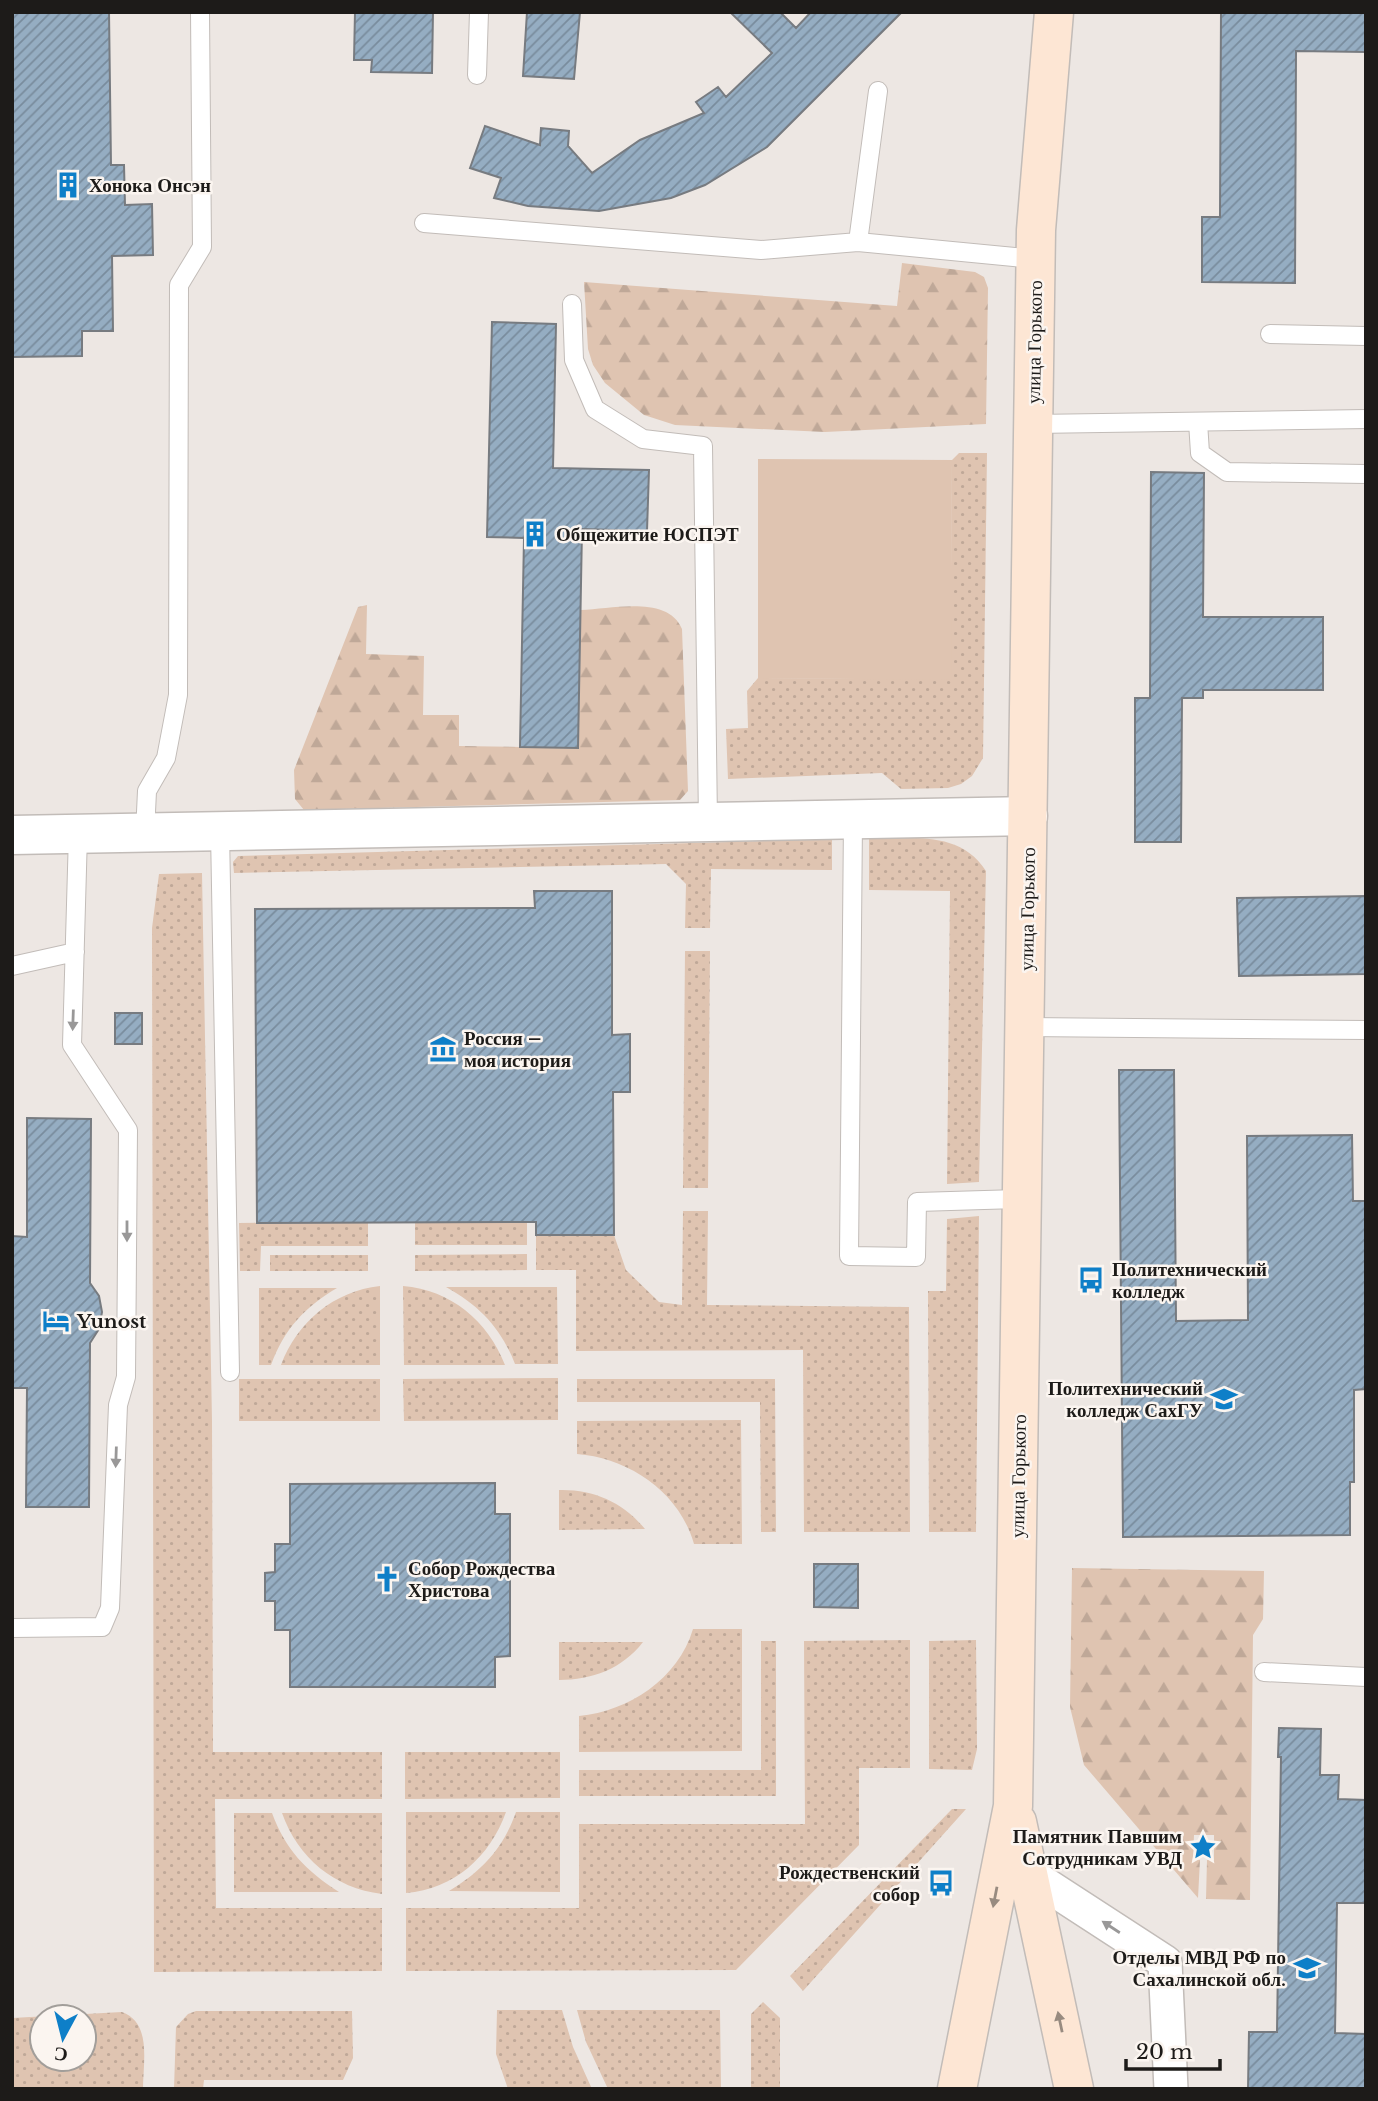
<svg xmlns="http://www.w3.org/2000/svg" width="1378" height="2101" viewBox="0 0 1378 2101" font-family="'Libre Baskerville',serif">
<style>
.grass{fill:url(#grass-dots);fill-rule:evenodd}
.forest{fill:url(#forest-firs)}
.pitch{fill:#dfc4b1}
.building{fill:url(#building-hatch);stroke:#777b80;stroke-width:2}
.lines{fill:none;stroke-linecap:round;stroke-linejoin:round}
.service-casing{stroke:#c2bcb8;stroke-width:20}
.minor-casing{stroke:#c2bcb8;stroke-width:36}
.tertiary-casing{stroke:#c2bcb8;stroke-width:41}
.secondary-casing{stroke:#c2bcb8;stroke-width:41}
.service{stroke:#fff;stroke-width:18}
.minor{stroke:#fff;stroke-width:33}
.tertiary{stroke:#fff;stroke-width:38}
.secondary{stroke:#fde6d4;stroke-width:38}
.oneway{fill:#999898}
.oneway2{fill:#988b80}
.labels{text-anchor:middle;stroke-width:5;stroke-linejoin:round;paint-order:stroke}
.poi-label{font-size:19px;font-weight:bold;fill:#1d1b19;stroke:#fbf5f0;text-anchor:start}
.street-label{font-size:19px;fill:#1d1b19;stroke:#fbf5f0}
</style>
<defs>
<pattern id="grass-dots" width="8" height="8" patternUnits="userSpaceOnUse" patternTransform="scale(1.75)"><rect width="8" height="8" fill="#dfc4b1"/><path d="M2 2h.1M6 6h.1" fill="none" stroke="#bfa898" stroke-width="1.8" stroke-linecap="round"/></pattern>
<pattern id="forest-firs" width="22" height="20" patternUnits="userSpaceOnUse" patternTransform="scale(1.75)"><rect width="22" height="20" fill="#dfc4b1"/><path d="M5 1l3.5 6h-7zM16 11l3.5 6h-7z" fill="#bfa898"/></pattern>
<pattern id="building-hatch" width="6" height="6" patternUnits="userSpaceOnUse" patternTransform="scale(1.75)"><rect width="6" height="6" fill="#95adc2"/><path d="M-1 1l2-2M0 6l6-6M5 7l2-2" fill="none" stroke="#798c9d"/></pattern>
</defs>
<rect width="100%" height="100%" fill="#ede7e3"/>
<path class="grass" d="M959,453H987L983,758L972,776L961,784L948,788L901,789L882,773L728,779L726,729L748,728L747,691L758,678L950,679L952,460Z
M869,838C911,839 960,830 986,871L979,1182L947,1184L950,891L869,890Z
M832,839V870L711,869L710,928H685L686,884L666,864L234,873L233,862L238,856Z
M202,873L212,1421L213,1752H382V1799H215L216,1908H382V1971L154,1972L152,928L159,874Z
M685,951H710L708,1188H683Z
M683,1211H708L707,1305L909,1307L910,1532H804L803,1350L576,1351V1270H536V1235H614L626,1270L659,1302L682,1305Z
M979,1216L976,1532H929L928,1291H946L947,1219Z
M368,1222V1246H261L260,1271H240L239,1223Z
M415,1222H527V1245H415Z
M527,1254V1270L415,1271V1255Z
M270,1255H368V1271H270Z
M380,1286V1365H281C297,1322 334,1291 380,1286Z
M403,1286C451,1290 488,1321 505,1365H404Z
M446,1287H557L558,1364H515C501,1328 480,1306 446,1287Z
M259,1288H337C305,1307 284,1329 271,1365H259Z
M558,1378V1420L404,1421L403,1379Z
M239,1379H380V1421H239Z
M577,1379H775L776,1532H761L760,1402H577Z
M741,1420L742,1544H694C679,1491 628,1458 577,1454V1421Z
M559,1490C593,1489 623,1502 645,1529L559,1530Z
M693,1629H742V1751L579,1752V1716C629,1711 678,1679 693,1629Z
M910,1640V1768H859V1845L736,1970L406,1971V1908H579V1824H805L804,1641Z
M976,1640L977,1749L972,1770L929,1769V1641Z
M761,1641H776V1796H579V1770H761Z
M559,1642H643C622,1669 592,1680 559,1680Z
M405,1752H560V1798L405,1799Z
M952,1809H966L803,1991L790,1976Z
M406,1812H506C490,1857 454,1889 406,1893Z
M516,1812H560V1892L449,1891C482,1871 503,1849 516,1812Z
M234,1813H272C285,1849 306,1871 339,1892H234Z
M282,1813H382V1894C334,1888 298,1858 282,1813Z
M763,2002L780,2018V2089H751V2014Z
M497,2010H562L573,2047L592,2089H508L496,2054Z
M577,2010H720L721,2089H608L586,2042Z
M196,2011H352L353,2058L343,2080H204L203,2089H174L176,2027L188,2014Z
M122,2012C152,2023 143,2062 143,2089H12V2018ZM42,2017H84V2059H42Z"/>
<path class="forest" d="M902,263L975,272L984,277L988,288L986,424L825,432L675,425L644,415L605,383L593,365L588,349L584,282L897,306Z
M367,605L366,654L424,656L423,715H459V746L578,748L581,610C612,609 668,595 682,629L688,791L680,800L304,810L295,799L294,770L358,607Z
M1072,1568L1264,1571L1263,1619L1253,1635L1250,1900L1206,1899L1207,1860H1214V1835H1194L1193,1859L1200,1860L1198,1898L1084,1765L1070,1707Z"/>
<path class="pitch" d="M758,459L952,460L951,680L758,678Z"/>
<path class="building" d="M12,12H109L111,165H124L125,205L152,204L153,255L112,256L113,331H82V356L12,357Z
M355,12H433L432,73L371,72L372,60H354Z
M527,12H580L574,79L523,76Z
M730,12H780L796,28L811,12H902L767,147L705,185L671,198L599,211L528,206L494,198L501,178L470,168L485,126L540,145L541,128L569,131L568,146L592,173L640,140L704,113L696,102L718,87L726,97L772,53Z
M1221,12H1366V52L1296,51L1295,283L1202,282V217H1220Z
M492,322L556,324L553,468L649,470L647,531L582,529L578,748L520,747L524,538L487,537Z
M1151,472L1204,473L1203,617H1323V690H1203V698H1182L1181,842H1135V698H1150Z
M534,891H612V1035L630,1034V1092H613L614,1235H536V1222L257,1223L255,909L535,908Z
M1366,896V974L1239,976L1237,898Z
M115,1013H142V1044H115Z
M1119,1070H1174L1176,1321L1248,1320L1247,1136L1352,1135L1353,1201H1366V1389L1354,1390V1482H1350V1535L1123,1537Z
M27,1118L91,1119L90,1283L99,1296L102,1312L99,1329L90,1343L89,1507H26L27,1388H12V1236L27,1237Z
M495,1483V1514H510V1656L495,1657V1687H290V1630H275V1601H265V1573L275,1572V1544H290V1484Z
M814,1564H858V1608L814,1607Z
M1279,1728L1321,1729L1320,1775H1339L1338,1799L1366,1800V1903H1337L1335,2033L1366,2034V2089H1248L1249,2032H1277L1281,1757H1278Z"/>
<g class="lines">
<g class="service-casing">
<path id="service" d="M477,75L479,12
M424,223L761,250L858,242L1035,259
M858,242L878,91
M572,304L574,360L595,409L643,439L703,446L708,822
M1270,334L1366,336
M1198,422L1200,453L1227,472L1366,474
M1034,424L1366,419
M853,820L849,1256L916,1257L917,1202L1022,1199
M220,832L230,1372
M145,833L147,791L166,758L178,695L179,285L202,247L200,12
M12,966L75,952
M1025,1027L1366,1030
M12,1628L102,1627L110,1608L118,1405L126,1377L128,1130L72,1045L78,834
M1264,1672L1366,1677"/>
</g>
<g class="minor-casing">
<path id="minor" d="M1028,1873L1165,1962L1171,2089"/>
</g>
<g class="tertiary-casing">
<path id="tertiary" d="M12,835L1028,816"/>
</g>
<g class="secondary-casing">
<path id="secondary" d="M1017,1822L1074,2089
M957,2089L1013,1806L1036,230L1054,12"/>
</g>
<use href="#service" class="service"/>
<use href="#minor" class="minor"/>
<use href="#tertiary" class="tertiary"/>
<use href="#secondary" class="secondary"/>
</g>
<defs><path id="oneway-solid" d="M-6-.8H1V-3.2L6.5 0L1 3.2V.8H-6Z" transform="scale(1.75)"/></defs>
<g class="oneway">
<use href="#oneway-solid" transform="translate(73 1020) rotate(92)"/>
<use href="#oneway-solid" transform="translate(127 1231) rotate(90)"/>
<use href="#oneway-solid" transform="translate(116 1457) rotate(92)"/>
<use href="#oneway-solid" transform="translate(1111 1927) rotate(-147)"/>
</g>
<g class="oneway2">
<use href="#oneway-solid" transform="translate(995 1897) rotate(101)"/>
<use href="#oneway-solid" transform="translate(1060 2022) rotate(-102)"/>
</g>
<defs>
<g id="building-bare" transform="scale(2.1)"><path d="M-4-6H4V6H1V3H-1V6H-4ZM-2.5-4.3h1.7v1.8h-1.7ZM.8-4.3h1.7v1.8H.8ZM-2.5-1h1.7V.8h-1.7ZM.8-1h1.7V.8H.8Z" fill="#0e7fc8" stroke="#fbf5f0" stroke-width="2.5" paint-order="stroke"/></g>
<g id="museum-bare" transform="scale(2.1)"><path d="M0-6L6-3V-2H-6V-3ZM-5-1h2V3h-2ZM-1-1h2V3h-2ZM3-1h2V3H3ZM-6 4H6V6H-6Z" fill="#0e7fc8" stroke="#fbf5f0" stroke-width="2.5" paint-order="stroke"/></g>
<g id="bus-bare" transform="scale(2.1)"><path d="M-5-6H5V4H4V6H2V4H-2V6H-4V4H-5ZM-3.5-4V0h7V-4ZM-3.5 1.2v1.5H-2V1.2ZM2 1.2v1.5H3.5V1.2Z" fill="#0e7fc8" stroke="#fbf5f0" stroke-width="2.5" paint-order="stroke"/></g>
<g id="hotel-bare" transform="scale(2.1)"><path d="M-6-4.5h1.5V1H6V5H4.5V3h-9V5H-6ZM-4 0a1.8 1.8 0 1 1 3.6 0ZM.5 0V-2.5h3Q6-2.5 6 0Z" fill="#0e7fc8" stroke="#fbf5f0" stroke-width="2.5" paint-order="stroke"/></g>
<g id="university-bare" transform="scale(2.1)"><path d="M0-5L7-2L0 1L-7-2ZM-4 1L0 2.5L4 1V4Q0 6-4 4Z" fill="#0e7fc8" stroke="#fbf5f0" stroke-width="2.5" paint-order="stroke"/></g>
<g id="church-bare" transform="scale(2.1)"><path d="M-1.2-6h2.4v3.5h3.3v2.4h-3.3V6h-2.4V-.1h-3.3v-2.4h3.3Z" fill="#0e7fc8" stroke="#fbf5f0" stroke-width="2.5" paint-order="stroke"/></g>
<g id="sight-bare" transform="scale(2.1)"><path d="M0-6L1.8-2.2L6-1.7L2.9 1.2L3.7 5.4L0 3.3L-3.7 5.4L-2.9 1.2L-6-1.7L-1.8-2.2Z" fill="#0e7fc8" stroke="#fbf5f0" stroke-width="2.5" paint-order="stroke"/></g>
</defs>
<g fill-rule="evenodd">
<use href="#building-bare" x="68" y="185"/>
<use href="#building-bare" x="535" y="534"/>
<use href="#museum-bare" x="443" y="1049"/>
<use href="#bus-bare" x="1091" y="1280"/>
<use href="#hotel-bare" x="56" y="1321"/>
<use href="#university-bare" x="1224" y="1399"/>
<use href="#church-bare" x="387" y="1579"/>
<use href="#sight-bare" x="1203" y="1847"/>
<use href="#bus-bare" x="941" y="1883"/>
<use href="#university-bare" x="1307" y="1968"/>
</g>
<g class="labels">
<g class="poi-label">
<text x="89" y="192">Хонока Онсэн</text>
<text x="556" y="541">Общежитие ЮСПЭТ</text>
<text x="464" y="1045">Россия –<tspan x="464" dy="22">моя история</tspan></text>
<text x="1112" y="1276">Политехнический<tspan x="1112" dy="22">колледж</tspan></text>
<text x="77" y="1328">Yunost</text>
<text x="1203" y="1395" text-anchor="end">Политехнический<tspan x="1203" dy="22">колледж СахГУ</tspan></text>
<text x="408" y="1575">Собор Рождества<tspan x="408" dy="22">Христова</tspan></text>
<text x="1182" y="1843" text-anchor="end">Памятник Павшим<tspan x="1182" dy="22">Сотрудникам УВД</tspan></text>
<text x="920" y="1879" text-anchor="end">Рождественский<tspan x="920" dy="22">собор</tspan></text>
<text x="1286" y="1964" text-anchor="end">Отделы МВД РФ по<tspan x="1286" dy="22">Сахалинской обл.</tspan></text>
</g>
<g class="street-label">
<text transform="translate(1034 342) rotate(-89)" y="7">улица Горького</text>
<text transform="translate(1027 909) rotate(-89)" y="7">улица Горького</text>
<text transform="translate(1018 1476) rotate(-89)" y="7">улица Горького</text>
</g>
</g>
<rect width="1378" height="2101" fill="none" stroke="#1d1b19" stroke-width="28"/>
<g transform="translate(63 2038) rotate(187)"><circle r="33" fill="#fbf5f0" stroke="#a29e9a" stroke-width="2"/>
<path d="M0-5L12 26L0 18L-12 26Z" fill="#0e7fc8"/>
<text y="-10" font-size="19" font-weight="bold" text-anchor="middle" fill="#1d1b19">С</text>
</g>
<path d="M1126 2059v10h94v-10" fill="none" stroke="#1d1b19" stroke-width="3.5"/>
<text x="1136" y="2059" font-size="21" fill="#1d1b19" stroke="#fbf5f0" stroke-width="5" paint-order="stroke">20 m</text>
</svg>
